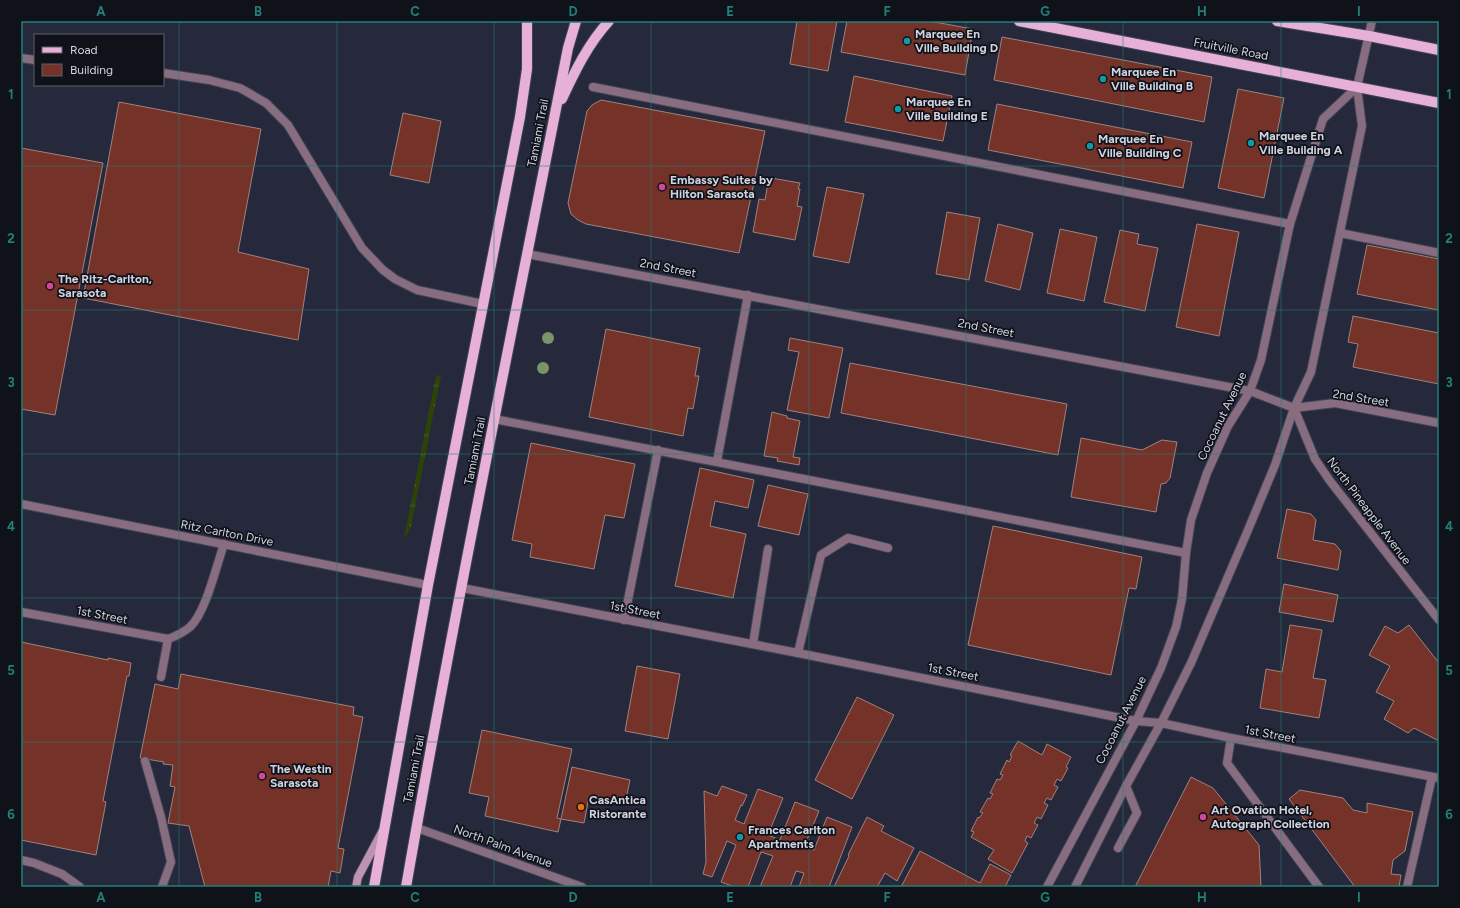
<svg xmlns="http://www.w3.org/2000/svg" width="1460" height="908" viewBox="0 0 1460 908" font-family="Figtree,sans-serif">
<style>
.grass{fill:url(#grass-tufts)}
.building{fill:#753229;stroke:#9d837f}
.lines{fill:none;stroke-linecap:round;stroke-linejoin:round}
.service-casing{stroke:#414455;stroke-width:10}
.minor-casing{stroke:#414455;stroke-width:10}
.tertiary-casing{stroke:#414455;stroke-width:10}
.secondary-casing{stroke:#414455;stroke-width:10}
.primary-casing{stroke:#414455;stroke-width:12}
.service{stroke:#886d80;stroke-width:8}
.minor{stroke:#886d80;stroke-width:8}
.tertiary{stroke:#886d80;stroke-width:8}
.secondary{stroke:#be93b1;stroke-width:8}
.primary{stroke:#e7b0d7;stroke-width:10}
.tree{fill:#7a9369}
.grid{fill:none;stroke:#227f79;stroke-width:1;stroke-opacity:0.55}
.culture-dot{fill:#0f9aa8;stroke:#10121a;stroke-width:1.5}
.hotel-dot{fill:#d1479c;stroke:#10121a;stroke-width:1.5}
.food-dot{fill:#e8710a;stroke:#10121a;stroke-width:1.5}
.labels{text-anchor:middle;stroke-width:3.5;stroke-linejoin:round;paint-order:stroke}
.poi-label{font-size:12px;font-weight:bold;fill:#d1d4e0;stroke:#10121a;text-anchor:start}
.street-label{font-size:12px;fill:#d1d4e0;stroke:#10121a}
.neatline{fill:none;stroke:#227f79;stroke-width:1.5}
.grid-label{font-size:13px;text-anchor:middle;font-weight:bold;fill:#227f79}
</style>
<defs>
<pattern id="grass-tufts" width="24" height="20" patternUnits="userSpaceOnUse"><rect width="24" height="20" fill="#2c4206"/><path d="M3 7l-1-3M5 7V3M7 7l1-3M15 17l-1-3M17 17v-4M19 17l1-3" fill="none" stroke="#4a5c2a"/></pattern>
</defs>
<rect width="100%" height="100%" fill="#25293b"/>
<path class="grass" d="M436,375L441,376L411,527L408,533L404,538Z"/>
<path class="building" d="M797,21H837L828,71L790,64Z
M847,21H929L973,29L965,75L841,52Z
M1002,37L1212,77L1204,122L994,80Z
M854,76L952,96L943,141L845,122Z
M1238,89L1284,98L1264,198L1218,188Z
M601,100L765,131L739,253L586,224L578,220L571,214L568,203L587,111L592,105Z
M119,102L261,129L238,252L309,269L298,340L83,298Z
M997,104L1192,142L1183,188L988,150Z
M403,113L441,121L429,183L390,175Z
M21,148L103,163L55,415L21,409Z
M771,178L800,183L798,189H800L797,206L802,207L795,240L753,232L759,199L765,200L768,183L770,184Z
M827,187L864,194L849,263L813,256Z
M947,212L980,218L969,280L936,274Z
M998,224L1033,233L1020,290L985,281Z
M1197,224L1239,232L1219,336L1176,327Z
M1060,229L1097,237L1084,301L1047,293Z
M1120,230L1139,234L1137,244L1158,248L1145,311L1104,302Z
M1367,245L1439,259L1438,310L1357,294Z
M1353,316L1439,333V384L1353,367L1358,344L1348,342Z
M606,329L700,348L695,376H699L693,409L688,408L683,436L589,417Z
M790,338L843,348L829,418L787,410L799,352L788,350Z
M850,363L1067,404L1058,455L841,413Z
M772,412L787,416V418L800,421L793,457L800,458L799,465L777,461L778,458L764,456Z
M1081,438L1142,450L1162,440L1177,442L1170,478L1166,483L1161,484L1156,512L1071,497Z
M531,443L635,464L624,518L605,515L594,569L530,557L532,544L512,540Z
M700,468L754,480L748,508L715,501L710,526L746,534L733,598L675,586Z
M768,485L808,494L799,535L758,526Z
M1287,509L1311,514L1316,520L1313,540L1335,544L1341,551L1338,570L1277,558Z
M993,526L1142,557L1136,589L1129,588L1111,675L968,645Z
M1284,584L1338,595L1333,622L1279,612Z
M1290,625L1322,630L1313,678L1326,680L1319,718L1260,708L1266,669L1282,672Z
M1409,625L1439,663V741L1414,728L1408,733L1384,719L1394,701L1376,692L1390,666L1369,655L1385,626L1398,633Z
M21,642L108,660V658L131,663L129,676H127L103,801L106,802L96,855L21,840Z
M637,666L680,674L668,739L625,731Z
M181,674L354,707L353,715L363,717L338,848L344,849L340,873L331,871L328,887H205L189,826L168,823L175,787L170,786L173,765L163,764L164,762L140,758L155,684L178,689Z
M857,697L894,715L852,799L815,780Z
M482,730L572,749L557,818L561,819L558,832L485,816L489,797L469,793Z
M1018,741L1042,755L1047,744L1071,757L1066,767L1068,768L1061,781L1057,779L1054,785L1058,787L1051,800L1047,798L1044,803L1048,805L1041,819L1037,817L1034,823L1038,825L1031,838L1027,836L1025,841L1028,843L1012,873L988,859L994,850L971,837L974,832L971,831L978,817L979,818L983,813L980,812L988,798L990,799L993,794L990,793L997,779L1000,780L1003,775L1000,774L1007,760L1009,762L1012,756L1010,755Z
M572,767L630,780L625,804L589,797L584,823L561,819Z
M1191,777L1213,788L1259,845L1261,887H1135Z
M722,786L747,795L742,806L741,805L735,820L744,824L758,789L783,798L768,835L780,840L795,802L819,811L804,847L814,850L827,817L852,827L829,887H799L804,873L796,871L790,887H760L773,856L761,852L748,887H735L721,882L736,845L727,841L712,877L703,874L706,862L704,791L717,796Z
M1300,790L1343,798L1353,810L1367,813V803L1413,812L1405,851L1393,860L1391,874L1401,875L1399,887H1355L1289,799Z
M867,817L884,826L881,831L914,848L897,881L885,873L877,887H834L849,856L848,855Z
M920,851L980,883L990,864L1011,875L1005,887H901Z"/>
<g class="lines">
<g class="service-casing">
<path id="service" d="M21,58L35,60
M163,73L209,80L240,88L266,103L288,125L362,248L383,270L395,279L417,290L483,304
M593,87L1290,224
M1340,233L1439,253
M494,419L1186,553
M717,461L748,295
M21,612L168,639C176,636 183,633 190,627C206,612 216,567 224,544
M624,620L658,450
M753,644L768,549
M798,653L821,555L848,538L888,548
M161,677L168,639
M1231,738L1227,763L1319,887
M145,761L161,817L171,862L162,887
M1118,848L1137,813L1126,786
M21,860L34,863L62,874L80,887
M1407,887L1432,777"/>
</g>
<g class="minor-casing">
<path id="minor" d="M527,254L1250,391L1294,408L1335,403L1439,423
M1294,408L1315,459L1330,481L1439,620
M21,504L428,585
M462,588L798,653L1136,721L1161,723L1231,738L1439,778
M417,828L582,887"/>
</g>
<g class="tertiary-casing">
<path id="tertiary" d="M1047,887L1136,721L1161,668L1176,627L1182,599L1186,553L1191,520L1207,473L1228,426L1250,391L1261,360L1290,224L1323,119L1357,87
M1075,887L1126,786L1161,723L1191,663L1248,530L1275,465L1294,408L1311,372L1362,126L1357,87L1372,21"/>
</g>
<g class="secondary-casing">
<path id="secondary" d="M356,887L358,877L382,832"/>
</g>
<g class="primary-casing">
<path id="primary" d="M1019,21L1439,103
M1277,21L1369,36L1439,50
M562,99C575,71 588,44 609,21
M374,887L428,585L520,117L527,69V21
M406,887C455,606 513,328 568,48L576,21"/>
</g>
<use href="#service" class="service"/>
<use href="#minor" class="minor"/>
<use href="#tertiary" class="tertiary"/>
<use href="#secondary" class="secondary"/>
<use href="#primary" class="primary"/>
</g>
<g class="tree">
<circle cx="548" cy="338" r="6"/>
<circle cx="543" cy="368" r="6"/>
</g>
<path class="grid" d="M179,21V887M337,21V887M494,21V887M651,21V887M809,21V887M966,21V887M1123,21V887M1281,21V887M21,166H1439M21,310H1439M21,454H1439M21,598H1439M21,742H1439"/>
<g class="culture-dot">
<circle cx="907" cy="41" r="4"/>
<circle cx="1103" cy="79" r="4"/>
<circle cx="898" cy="109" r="4"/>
<circle cx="1251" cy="143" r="4"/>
<circle cx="1090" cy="146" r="4"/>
<circle cx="740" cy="837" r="4"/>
</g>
<g class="hotel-dot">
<circle cx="662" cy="187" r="4"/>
<circle cx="50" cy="286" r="4"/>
<circle cx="262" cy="776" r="4"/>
<circle cx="1203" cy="817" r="4"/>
</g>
<circle class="food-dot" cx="581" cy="807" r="4"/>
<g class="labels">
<g class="poi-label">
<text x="915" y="38">Marquee En<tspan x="915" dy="14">Ville Building D</tspan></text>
<text x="1111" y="76">Marquee En<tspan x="1111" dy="14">Ville Building B</tspan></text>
<text x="906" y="106">Marquee En<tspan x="906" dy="14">Ville Building E</tspan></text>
<text x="1259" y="140">Marquee En<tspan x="1259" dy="14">Ville Building A</tspan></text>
<text x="1098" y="143">Marquee En<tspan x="1098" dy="14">Ville Building C</tspan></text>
<text x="670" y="184">Embassy Suites by<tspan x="670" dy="14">Hilton Sarasota</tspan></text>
<text x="58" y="283">The Ritz-Carlton,<tspan x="58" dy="14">Sarasota</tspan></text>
<text x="270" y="773">The Westin<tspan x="270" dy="14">Sarasota</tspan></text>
<text x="589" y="804">CasAntica<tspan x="589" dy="14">Ristorante</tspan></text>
<text x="1211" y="814">Art Ovation Hotel,<tspan x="1211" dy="14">Autograph Collection</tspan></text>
<text x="748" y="834">Frances Carlton<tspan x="748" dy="14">Apartments</tspan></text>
</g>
<g class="street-label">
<text transform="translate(1231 49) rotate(11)" y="4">Fruitville Road</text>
<text transform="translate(538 133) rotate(-79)" y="4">Tamiami Trail</text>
<text transform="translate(668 268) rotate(11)" y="4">2nd Street</text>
<text transform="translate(986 328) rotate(11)" y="4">2nd Street</text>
<text transform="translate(1361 398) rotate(9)" y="4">2nd Street</text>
<text transform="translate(1222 416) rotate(-64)" y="4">Cocoanut Avenue</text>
<text transform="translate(475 451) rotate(-79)" y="4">Tamiami Trail</text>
<text transform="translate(1369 511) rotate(53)" y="4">North Pineapple Avenue</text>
<text transform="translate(227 533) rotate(11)" y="4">Ritz Carlton Drive</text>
<text transform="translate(635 610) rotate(11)" y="4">1st Street</text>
<text transform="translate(102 615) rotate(11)" y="4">1st Street</text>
<text transform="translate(953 672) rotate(11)" y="4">1st Street</text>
<text transform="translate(1121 720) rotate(-63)" y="4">Cocoanut Avenue</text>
<text transform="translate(1270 734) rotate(11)" y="4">1st Street</text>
<text transform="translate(414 769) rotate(-79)" y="4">Tamiami Trail</text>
<text transform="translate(503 846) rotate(20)" y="4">North Palm Avenue</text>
</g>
</g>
<rect width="1460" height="908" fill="none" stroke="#10121a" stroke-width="44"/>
<rect x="34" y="34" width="130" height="52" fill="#10121a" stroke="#5d6069"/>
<rect x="42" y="47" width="20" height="6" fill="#e7b0d7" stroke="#5d6069"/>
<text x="70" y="54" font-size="12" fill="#d1d4e0">Road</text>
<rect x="42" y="64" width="20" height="12" fill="#753229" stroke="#5d6069"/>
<text x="70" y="74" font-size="12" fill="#d1d4e0">Building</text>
<rect x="22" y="22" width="1416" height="864" class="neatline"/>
<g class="grid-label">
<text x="101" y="16">A</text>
<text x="258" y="16">B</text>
<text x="415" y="16">C</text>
<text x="573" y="16">D</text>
<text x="730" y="16">E</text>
<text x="887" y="16">F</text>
<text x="1045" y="16">G</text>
<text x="1202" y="16">H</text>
<text x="1359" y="16">I</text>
<text x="11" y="99">1</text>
<text x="1449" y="99">1</text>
<text x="11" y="243">2</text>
<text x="1449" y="243">2</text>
<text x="11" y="387">3</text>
<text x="1449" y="387">3</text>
<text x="11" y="531">4</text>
<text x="1449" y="531">4</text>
<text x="11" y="675">5</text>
<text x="1449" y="675">5</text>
<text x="11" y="819">6</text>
<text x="1449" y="819">6</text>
<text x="101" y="902">A</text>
<text x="258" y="902">B</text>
<text x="415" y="902">C</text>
<text x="573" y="902">D</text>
<text x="730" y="902">E</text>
<text x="887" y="902">F</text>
<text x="1045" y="902">G</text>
<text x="1202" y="902">H</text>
<text x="1359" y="902">I</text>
</g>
</svg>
